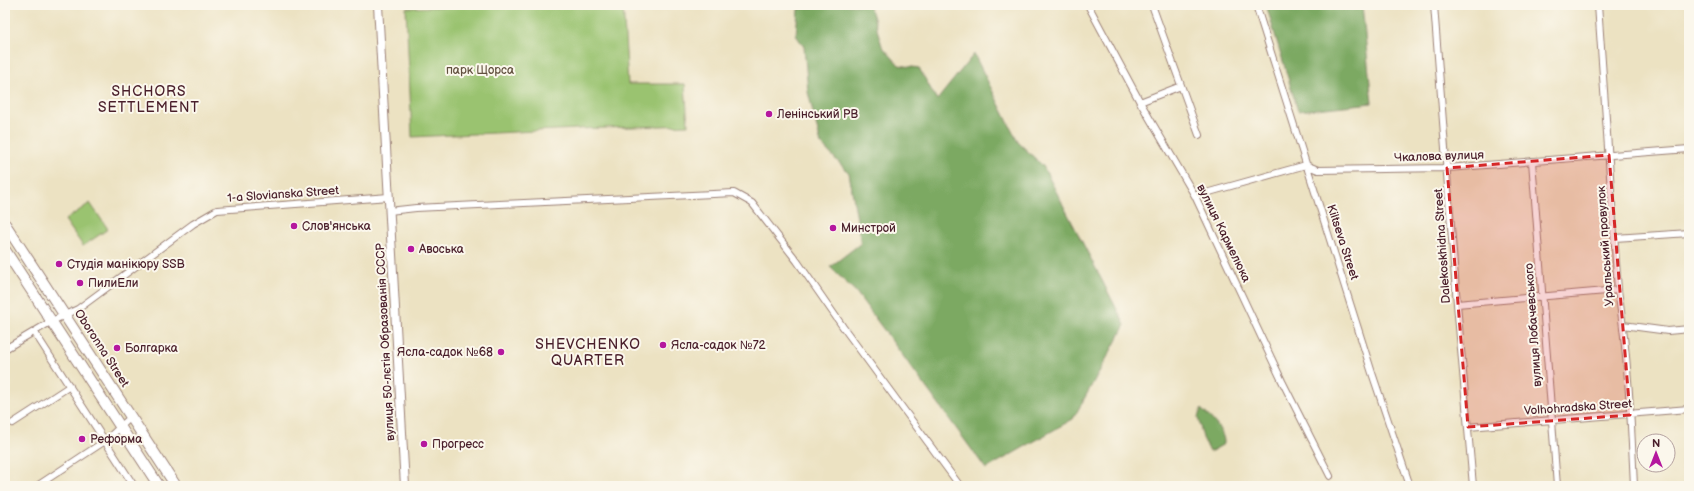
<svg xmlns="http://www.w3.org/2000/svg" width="1694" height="491" viewBox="0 0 1694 491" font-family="'Balsamiq Sans',sans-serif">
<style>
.green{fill:#9ac36f;stroke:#72714d}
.forest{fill:#7ba962;stroke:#626446}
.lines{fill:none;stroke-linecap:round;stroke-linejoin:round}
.minor-casing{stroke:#9b8076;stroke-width:8}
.tertiary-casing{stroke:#9b8076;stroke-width:10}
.primary-casing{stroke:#9b8076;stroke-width:12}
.minor{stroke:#fff;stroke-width:6}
.tertiary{stroke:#fff;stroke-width:8}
.primary{stroke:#fff;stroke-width:10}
.marked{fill:#d62828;fill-opacity:0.2;stroke:#d62828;stroke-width:3;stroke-dasharray:8 5;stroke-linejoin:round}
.poi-dot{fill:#b5179e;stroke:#fbf7ec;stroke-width:1.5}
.labels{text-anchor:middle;stroke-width:4;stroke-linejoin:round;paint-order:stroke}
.park-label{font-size:12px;fill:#62503f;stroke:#fbf7ec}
.poi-label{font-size:12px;fill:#4a1f2b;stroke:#fbf7ec;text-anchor:start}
.street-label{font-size:12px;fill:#4a1f2b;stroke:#fbf7ec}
.quarter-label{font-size:14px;letter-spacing:1px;fill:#4a1f2b;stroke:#fbf7ec}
</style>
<rect width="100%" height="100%" fill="#fbf7ec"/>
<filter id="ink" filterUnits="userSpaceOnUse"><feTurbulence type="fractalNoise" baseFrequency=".025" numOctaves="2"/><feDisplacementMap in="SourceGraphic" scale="8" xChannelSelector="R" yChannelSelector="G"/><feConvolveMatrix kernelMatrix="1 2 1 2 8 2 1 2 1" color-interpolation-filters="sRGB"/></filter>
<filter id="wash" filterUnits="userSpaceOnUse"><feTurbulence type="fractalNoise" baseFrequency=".012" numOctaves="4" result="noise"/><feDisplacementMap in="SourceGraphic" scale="16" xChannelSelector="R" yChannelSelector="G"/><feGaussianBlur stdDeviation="0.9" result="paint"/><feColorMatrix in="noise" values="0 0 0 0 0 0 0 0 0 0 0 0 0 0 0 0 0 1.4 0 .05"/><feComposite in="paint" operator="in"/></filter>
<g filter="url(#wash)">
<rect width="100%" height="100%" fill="#ece2c2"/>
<path class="green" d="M486,5H623L628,84H685L688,125L577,129L412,137L406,8Z
M90,203L108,229L83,246L65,220Z"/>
<path class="forest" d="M830,5H868L872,12L882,46L899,65L919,68L937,100L974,54L1018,142L1043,166L1125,325L1073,419L986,469L856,292L830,267L861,243L849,173L821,144L808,92L804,47L796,35L798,9Z
M1266,5H1362L1372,103L1298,111Z
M1201,409C1211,418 1225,431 1224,444L1210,452L1203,438L1198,417Z"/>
</g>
<g filter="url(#ink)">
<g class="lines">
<g class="minor-casing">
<path id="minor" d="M1088,5L1140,102L1195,196L1282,381L1330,476
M1152,5L1199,135
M1256,5L1372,373L1410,486
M1434,5L1457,304L1473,486
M1598,5L1618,290C1628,355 1631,421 1634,486
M1140,102L1181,86
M1532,161L1557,486
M1195,196L1306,165L1318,170L1447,168L1689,149
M389,211L416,208L734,193L752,203L797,261L843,327L960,486
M1615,238L1689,233
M1457,304L1618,290
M1623,325L1668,331L1689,329
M35,333L134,486
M5,349L52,321L78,309L193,224L217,210L389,197
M13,423L70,386
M1468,427L1689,409
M37,486L105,441L131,417"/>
</g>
<g class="tertiary-casing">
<path id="tertiary" d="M378,5L405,486"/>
</g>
<g class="primary-casing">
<path id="primary" d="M5,224L176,486
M5,250L159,486"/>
</g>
<use href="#minor" class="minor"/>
<use href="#tertiary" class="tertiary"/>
<use href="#primary" class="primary"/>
</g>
</g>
<path class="marked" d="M1609,155L1630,415L1468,427L1447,168Z"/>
<g class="poi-dot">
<circle cx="769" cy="114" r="4"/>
<circle cx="294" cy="226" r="4"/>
<circle cx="833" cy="228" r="4"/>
<circle cx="411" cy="249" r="4"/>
<circle cx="59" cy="264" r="4"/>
<circle cx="80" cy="283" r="4"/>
<circle cx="663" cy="345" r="4"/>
<circle cx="117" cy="348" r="4"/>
<circle cx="501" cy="352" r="4"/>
<circle cx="82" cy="439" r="4"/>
<circle cx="424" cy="444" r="4"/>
</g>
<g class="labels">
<g class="park-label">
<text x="480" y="74">парк Щорса</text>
</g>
<g class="poi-label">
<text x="777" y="118">Ленінський РВ</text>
<text x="302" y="230">Слов'янська</text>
<text x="841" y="232">Минстрой</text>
<text x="419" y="253">Авоська</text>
<text x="67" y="268">Студія манікюру SSB</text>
<text x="88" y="287">ПилиЕли</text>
<text x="671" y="349">Ясла-садок №72</text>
<text x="125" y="352">Болгарка</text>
<text x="493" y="356" text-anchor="end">Ясла-садок №68</text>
<text x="90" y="443">Реформа</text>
<text x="432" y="448">Прогресс</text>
</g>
<g class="street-label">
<text transform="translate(1439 156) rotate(-2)" y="4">Чкалова вулиця</text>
<text transform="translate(283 194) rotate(-4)" y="4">1-a Slovianska Street</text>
<text transform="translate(1224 233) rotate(64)" y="4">вулиця Кармелюка</text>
<text transform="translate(1343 242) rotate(72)" y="4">Kiltseva Street</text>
<text transform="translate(1442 246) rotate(-94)" y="4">Dalekoskhidna Street</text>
<text transform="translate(1605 246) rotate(-94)" y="4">Уральський провулок</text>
<text transform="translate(1533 325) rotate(-94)" y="4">вулиця Лобачевського</text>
<text transform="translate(385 342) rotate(-93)" y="4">вулиця 50-лєтія Образованія СССР</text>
<text transform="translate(102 348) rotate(57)" y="4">Oboronna Street</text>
<text transform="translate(1578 407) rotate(-4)" y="4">Volhohradska Street</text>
</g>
<g class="quarter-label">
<text x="149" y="96">SHCHORS<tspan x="149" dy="16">SETTLEMENT</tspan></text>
<text x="588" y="349">SHEVCHENKO<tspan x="588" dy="16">QUARTER</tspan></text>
</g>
</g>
<rect width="1694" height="491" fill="none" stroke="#fbf7ec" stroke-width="20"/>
<g transform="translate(1656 453)"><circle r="19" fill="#fbf7ec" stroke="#b4a19f"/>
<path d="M0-3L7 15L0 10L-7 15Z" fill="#b5179e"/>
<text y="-6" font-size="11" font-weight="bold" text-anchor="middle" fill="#4a1f2b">N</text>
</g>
</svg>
